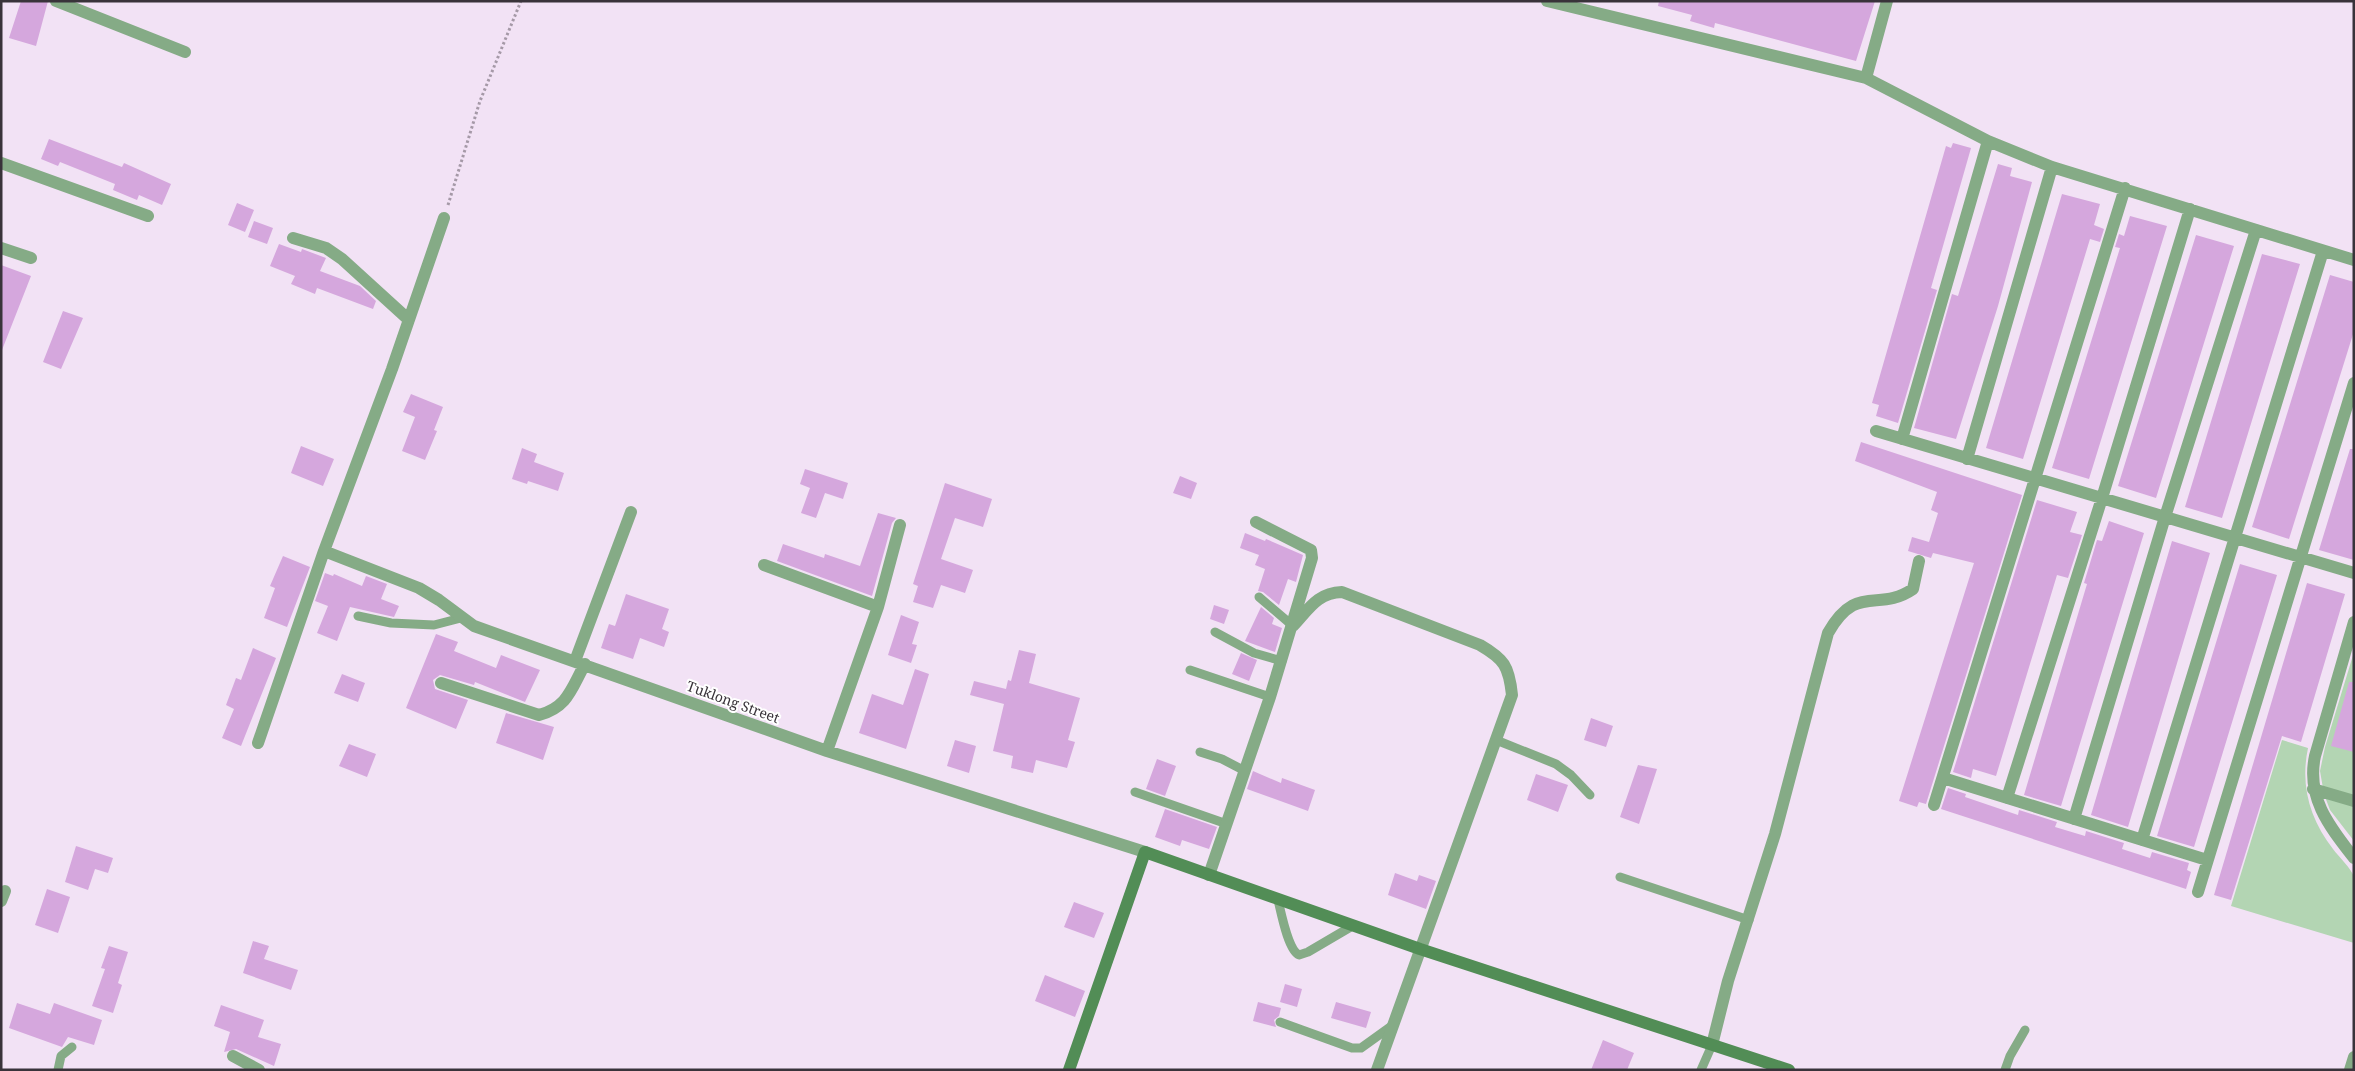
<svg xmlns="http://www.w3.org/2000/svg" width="2355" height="1071" viewBox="0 0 2355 1071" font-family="'Noto Serif',serif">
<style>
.green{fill:#b3d5b3}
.building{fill:#d5a7dd}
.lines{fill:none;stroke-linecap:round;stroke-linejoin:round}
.path{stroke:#a599a7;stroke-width:3;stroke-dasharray:2.5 2.5;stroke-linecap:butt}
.lane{stroke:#85ab86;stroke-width:9}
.street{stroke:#85ab86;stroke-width:12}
.secondary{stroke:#528d56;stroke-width:12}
.labels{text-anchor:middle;stroke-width:4;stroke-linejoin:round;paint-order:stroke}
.street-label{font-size:14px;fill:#39333a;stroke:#fff}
</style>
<rect width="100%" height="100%" fill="#f2e2f5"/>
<path class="green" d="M2354,652V841L2330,810L2324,794L2320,771L2325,747Z
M2282,740L2308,748C2300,786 2310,819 2333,849C2339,857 2351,868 2354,877C2355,888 2354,930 2354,943L2231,906Z"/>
<path class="building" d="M21,1H48L36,46L9,38Z
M1659,1H1875L1856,61L1715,23L1714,28L1690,21L1692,15L1658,6Z
M49,139L122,167L124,163L171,184L162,205L139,195L137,200L113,190L115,184L60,162L58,166L41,159Z
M1953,143L1971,148L1931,288L1937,290L1898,423L1876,416L1879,405L1872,403L1946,146L1951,148Z
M1998,164L2012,168L2010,176L2032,182L1998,306L1956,439L1914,428L1952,294L1958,296Z
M2062,194L2100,204L2094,225L2104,229L2100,242L2090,239L2023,459L1986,448Z
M237,203L254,210L245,232L228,225Z
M2130,216L2167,226L2089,479L2052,468L2120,248L2115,247L2119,234L2124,236Z
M254,221L273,228L267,244L248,237Z
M2196,235L2234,246L2156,498L2118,486Z
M279,244L301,252L302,249L326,258L320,271L360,286L376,301L373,309L317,288L315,294L291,284L295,276L270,266Z
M2262,254L2300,264L2222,518L2185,507Z
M1,265L31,276L2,350L1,349Z
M2330,275L2354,282V331L2289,539L2252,527Z
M63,311L83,318L61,369L43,362Z
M411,394L443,407L434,430L437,431L425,460L402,451L415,417L403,412Z
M1861,442L2022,495L1926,804L1919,802L1917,807L1899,801L1974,563L1933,553L1931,558L1908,551L1912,537L1929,542L1938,513L1931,510L1937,492L1855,461Z
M301,446L334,459L323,486L291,473Z
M522,448L537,454L534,462L564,473L558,491L528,481L527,484L512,479Z
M2350,449H2354V560L2319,550Z
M805,469L848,483L843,499L825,493L816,518L801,513L810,488L800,484Z
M1180,476L1197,483L1191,499L1173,493Z
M945,483L992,499L983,527L955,518L941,559L973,570L965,593L941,585L933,608L913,602L918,586L913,584Z
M2037,500L2077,512L2070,532L2082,535L2068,578L2057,575L1996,776L1973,769L1971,778L1953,772Z
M878,513L896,518L892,523L872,596L777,561L783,544L824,558L825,554L860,566Z
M2109,521L2144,533L2061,806L2024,795L2087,584L2084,583L2097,540L2102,541Z
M1245,533L1265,541L1266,539L1303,555L1296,582L1288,579L1279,605L1263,592L1258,591L1265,569L1255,565L1259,555L1240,548Z
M2172,541L2210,553L2128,827L2091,815Z
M283,556L310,567L287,627L264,618L275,588L270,586Z
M2240,564L2277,575L2194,847L2157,836Z
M325,573L333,576L334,574L362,586L366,576L387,584L381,599L399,606L394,617L350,607L337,641L317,633L328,606L315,601Z
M2307,583L2345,594L2301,742L2282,736L2231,900L2214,895Z
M626,594L669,609L662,629L669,632L664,647L640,638L633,659L601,648L609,624L615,626Z
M1214,605L1229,610L1224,624L1210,619Z
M1261,607L1274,618L1272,624L1282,628L1275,652L1245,641Z
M901,615L919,622L912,644L917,645L911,663L888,655Z
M436,634L458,642L454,651L496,668L501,655L540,670L525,702L475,682L474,685L440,675L433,680L435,689L468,700L456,729L406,708Z
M253,648L276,658L241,746L222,738L234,709L226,705L236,678L241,680Z
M1019,650L1036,654L1029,683L1080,698L1068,740L1075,742L1067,768L1036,760L1033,773L1011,768L1013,756L993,751L1004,704L970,695L974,681L1006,689L1008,680L1011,681Z
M1241,653L1257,660L1249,681L1232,674Z
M915,669L929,674L906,749L859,733L872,694L903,705Z
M342,674L365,683L358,702L334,693Z
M2349,682H2354V752L2331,746Z
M506,713L554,727L543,760L496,743Z
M1591,718L1613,726L1606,747L1584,740Z
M955,740L976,746L969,773L947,766Z
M349,744L376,754L367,777L339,766Z
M1157,759L1176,766L1165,796L1146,789Z
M1638,765L1657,769L1639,824L1620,817Z
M1253,771L1281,783L1282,778L1315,790L1308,811L1247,789Z
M1536,774L1568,785L1558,812L1527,800Z
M1948,788L1966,794L1965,797L1968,798L2018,815L2019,810L2057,822L2055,827L2085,836L2086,831L2124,843L2122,849L2150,858L2152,852L2189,863L2187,870L2191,872L2186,889L1941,809Z
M1165,809L1217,827L1209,849L1182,840L1180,846L1155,837Z
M76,846L113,858L108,873L95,869L88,890L65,882Z
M1395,873L1417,881L1419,875L1436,881L1426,909L1388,895Z
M47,889L70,897L58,933L35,925Z
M1074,902L1104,913L1094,938L1064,927Z
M253,941L269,946L264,959L298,970L291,990L243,973Z
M109,946L128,952L118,983L122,985L113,1013L92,1006L105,969L101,968Z
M1045,975L1085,991L1075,1017L1035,1001Z
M1285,984L1302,989L1297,1007L1280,1002Z
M1258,1002L1281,1008L1279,1016L1274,1020L1276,1027L1253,1021Z
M1336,1002L1371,1012L1366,1028L1331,1018Z
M17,1003L50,1014L54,1003L102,1020L94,1045L68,1037L62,1047L9,1028Z
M221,1005L264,1020L258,1037L281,1044L274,1066L236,1049L224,1052L230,1032L214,1026Z
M1603,1040L1634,1053L1627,1070H1591Z"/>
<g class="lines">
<path class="path" d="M448,205L480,101L521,1"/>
<path class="lane" d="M1259,597L1293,626
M358,616L391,623L434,625L461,618
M1215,632L1254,653L1282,661
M1190,670L1270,697
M1496,740L1556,764L1571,775L1590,795
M1200,752L1222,759L1245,771
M1135,792L1227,824
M1620,877L1749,920
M1278,900C1281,912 1288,950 1299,955L1308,952L1354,925
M1280,1022L1352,1048H1361L1393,1025
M58,1070L61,1056L72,1047
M1701,1070L1712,1045
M2005,1070L2010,1056L2025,1030"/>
<path class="street" d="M56,1L185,52
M1547,1L1866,78L1988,141L2052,167L2354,260
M1866,78L1887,1
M1,163L148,216
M293,238L326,248L342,259L409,320
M1,248L31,258
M1876,431L2354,573
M1902,439L1988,141
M1967,459L2052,167
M324,551L419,588L439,600L474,626L827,751L1145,852
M764,565L878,607
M2354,622L2315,756C2306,798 2330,827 2354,858
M1293,626C1309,609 1317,593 1342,592L1480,645C1504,659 1509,666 1512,695L1377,1070
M575,661L631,512
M441,683L539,715C568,707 571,689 585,664
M258,743L324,551L392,369L444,218
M827,751L878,607L900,525
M1943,778L2207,860
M2313,789L2354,801
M2007,798L2102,498L2190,209
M1934,805L2125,188
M2074,819L2165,517L2256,230
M2142,840L2323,251
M1209,875L1270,697L1312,558L1311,550L1256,522
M2198,892L2354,383
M1,901L5,891
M1712,1045L1728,981L1775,834L1828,633C1857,582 1878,613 1913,589L1919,561
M233,1056L259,1070
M2350,1070L2354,1057"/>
<path class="secondary" d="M1069,1070L1145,852L1420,949L1789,1070"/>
</g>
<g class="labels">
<g class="street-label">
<text transform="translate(733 702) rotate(20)" y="5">Tuklong Street</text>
</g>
</g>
<rect width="2355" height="1071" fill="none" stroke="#39333a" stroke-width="5"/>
</svg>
